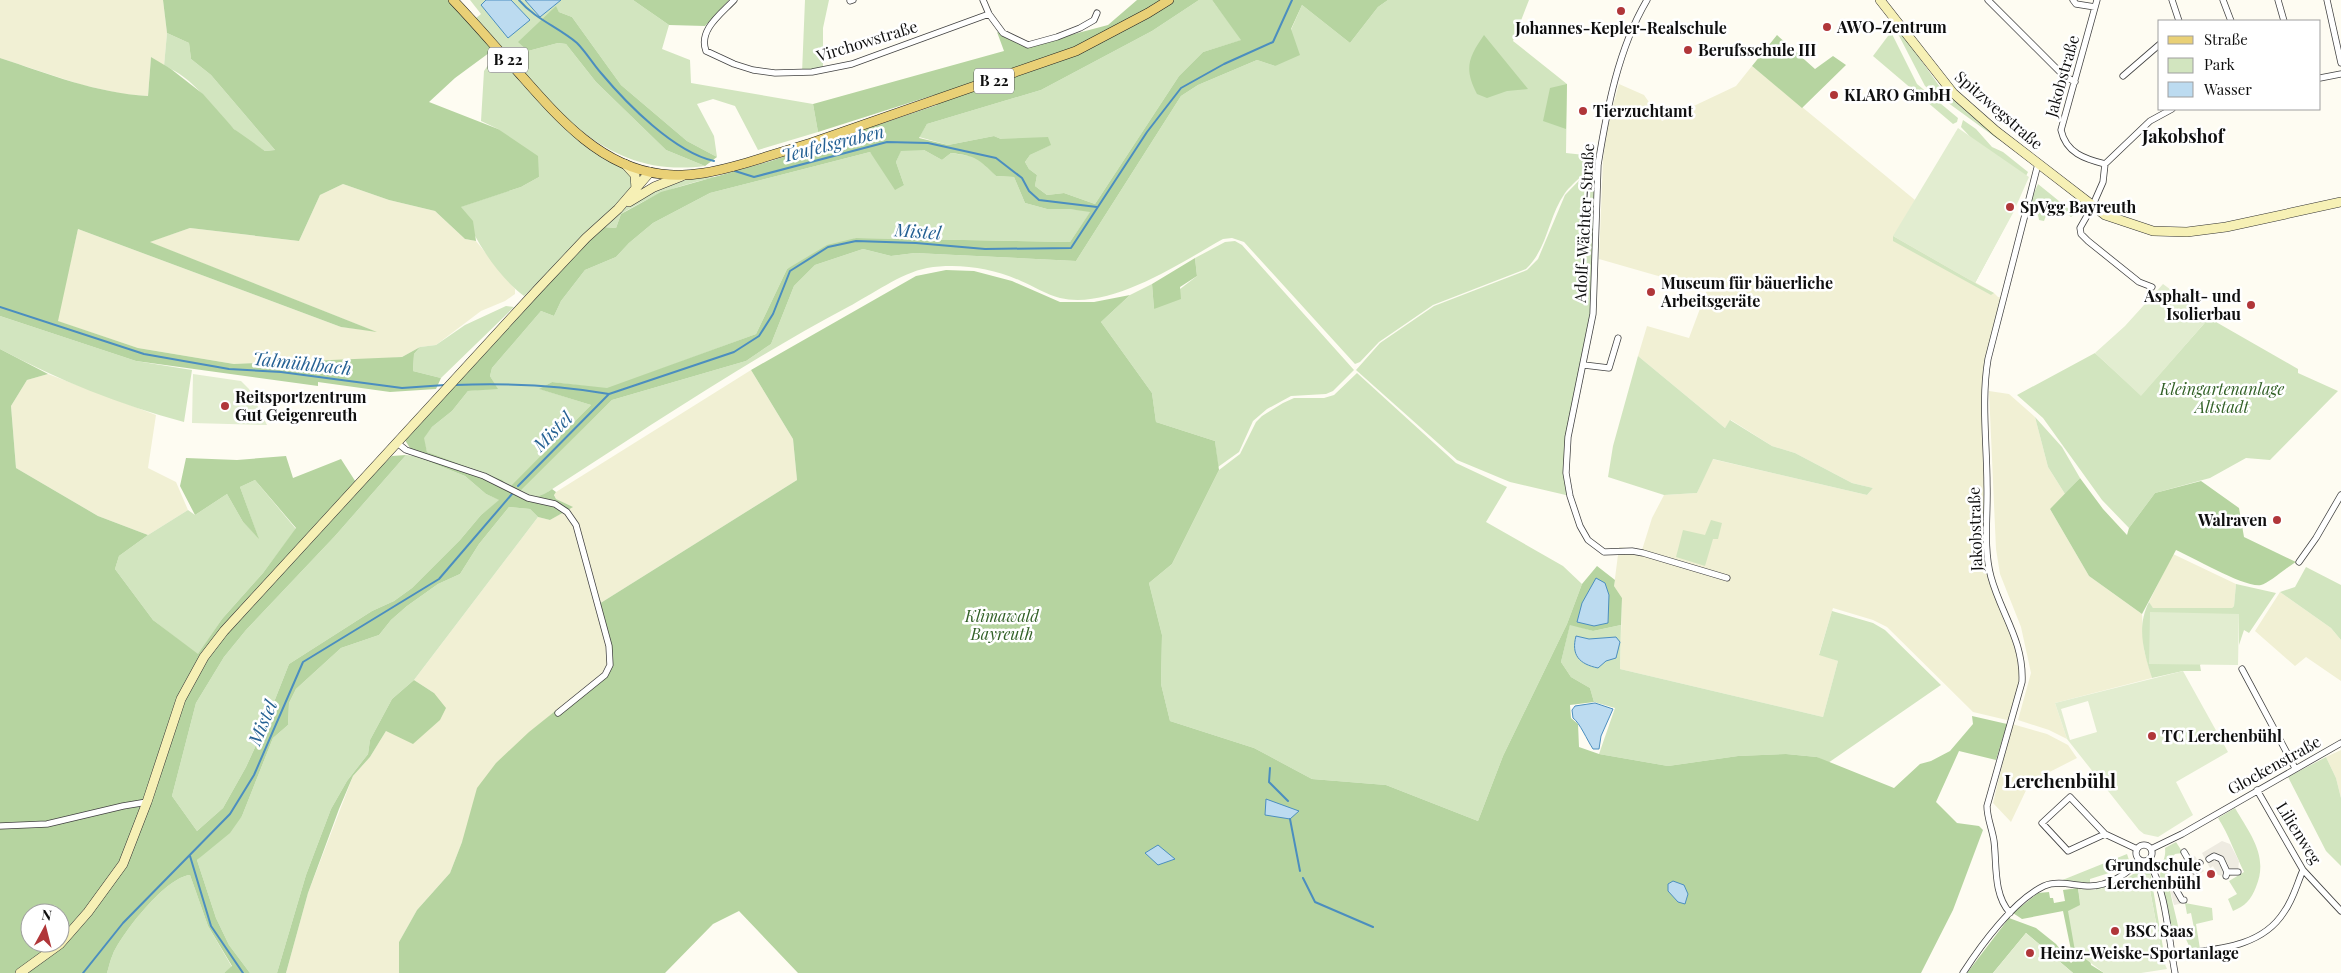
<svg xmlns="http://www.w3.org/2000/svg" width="2341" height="973" viewBox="0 0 2341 973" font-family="'Playfair Display',serif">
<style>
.farmland{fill:#f1f0d4}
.green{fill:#d2e5bf}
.forest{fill:#b6d4a0;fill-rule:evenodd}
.pitch{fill:#e2edd0;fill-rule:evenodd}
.plaza{fill:#eeebe1}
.water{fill:#bcdbf0;stroke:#4b8ebf}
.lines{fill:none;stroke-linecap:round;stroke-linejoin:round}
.stream{stroke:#4b8ebf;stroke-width:2}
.street-casing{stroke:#424242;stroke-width:7}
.secondary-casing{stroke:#313131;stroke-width:10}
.primary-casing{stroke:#202020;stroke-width:10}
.street{stroke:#fff;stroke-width:5.5}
.secondary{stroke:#f6f0b5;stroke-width:9}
.primary{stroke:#e9d076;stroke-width:9}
.poi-dot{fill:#b03639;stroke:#fff;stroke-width:2}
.labels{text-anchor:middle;stroke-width:5;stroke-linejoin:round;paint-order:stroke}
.shield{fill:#fff;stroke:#575757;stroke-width:1}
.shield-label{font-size:15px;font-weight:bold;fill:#0f0f0f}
.poi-label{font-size:16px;font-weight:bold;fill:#0f0f0f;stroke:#fff;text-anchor:start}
.street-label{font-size:16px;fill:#0f0f0f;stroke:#fff}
.park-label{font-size:16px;font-style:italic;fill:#316026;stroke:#fff}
.neighbourhood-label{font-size:18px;font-weight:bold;fill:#0f0f0f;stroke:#fff}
.water-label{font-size:18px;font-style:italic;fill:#256194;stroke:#fff}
.quarter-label{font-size:19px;font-weight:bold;fill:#0f0f0f;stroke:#fff}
</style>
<rect width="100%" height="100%" fill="#fefcf2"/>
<path class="farmland" d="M0,0H163L167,33L164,66L151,57L148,96L123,94L82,85L0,58Z
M1752,66L1915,200L1894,236L1994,293L1998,297L2003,298L1986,373L1987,486L1990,576L2012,628L2022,682L2011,721L1973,712L1887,627L1873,620L1833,608L1819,654L1838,661L1823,717L1620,669L1622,598L1614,586L1619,547L1642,550L1652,518L1664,495L1697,493L1712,459L1867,495L1873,488L1852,483L1795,453L1772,446L1731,420L1725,428L1638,356L1647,326L1689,338L1707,290L1599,259L1603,160L1608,123L1619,84L1644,95L1662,121L1736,86Z
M343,184L389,200L435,211L465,239L476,241L515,289V294L505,301L481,311L436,345L420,347L402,357L375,360L234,364L138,348L57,321L78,229L341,327L374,331L149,242L190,228L299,241L320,195Z
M751,370L793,439L797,480L599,604L610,665L462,842L450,873L417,910L399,942V973H286L308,893L353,776L370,757L386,731L434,693L414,680L538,517L550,520L572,507L556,499L554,494L556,492Z
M48,374L156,415L148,468L176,482L188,510L148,535L98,516L16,468L11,406L27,380Z
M1989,391L2009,394L2035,417L2048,467L2065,494L2050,509L2089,576L2142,614L2144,650L2152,678L2055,703L2067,739L2049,730L2018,720L2031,673L2021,627L2000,574L1996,549Z
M2173,554L2236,584L2234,606L2232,608H2153L2151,606L2149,602Z
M2280,592L2331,628L2341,640V681L2306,657L2295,666L2255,631Z
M2012,724L2047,734L2068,745L2077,758L2030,782L2011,822L1993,803Z
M2341,750V798L2336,778L2326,757Z"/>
<path class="green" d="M470,0H486L481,5L530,20L511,0H525L540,17L561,0H633L669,25L662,49L690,60L691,83L813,104L818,132L758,150L735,106L713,99L697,104L714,136L717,157L687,141L621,85L572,17L559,12L556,7L528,51L558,43L566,44L596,82L666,150L705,166C594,181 542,89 476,18L481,14Z
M805,0H829L823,28V71L802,73Z
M1199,0H1212L1242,40L1203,52L1179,76L1095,204L1064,193L1047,195L1035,186L1037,175L1029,169L1025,162L1030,155L1050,145L1019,139H1001L994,136L948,145L919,137L927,124L1041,90L1152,31Z
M1388,0H1529L1513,41L1567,84L1566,153L1594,156C1591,171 1574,181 1565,193C1548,217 1548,248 1526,269L1433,305L1379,342L1360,362L1355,364L1244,242L1232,238L1223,239C1180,263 1111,310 1060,298C1047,295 1033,286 1021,281C992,268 959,263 927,268C901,273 871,295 848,307C741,364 641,432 540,497L528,498L517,493L612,400L746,361L771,344L794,286L815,265L863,249L891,256L915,253L1076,261L1181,96L1198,85L1257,60L1275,66L1302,5L1350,43L1378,7Z
M1895,28L1899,29L1940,87L2000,139L1999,140L1925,86Z
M1891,32L1917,84L1958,118L1957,122L1953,124L1873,56Z
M167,33L189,43L191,59L211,75L275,150L265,151C254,144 242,137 233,128C211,107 194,77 164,66Z
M495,55H499L552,115L626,168L634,181L629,193L524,296C495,274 476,240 460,207L521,187L539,177L498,129L481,121L484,71Z
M1963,120L1976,129L1992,147L2003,152L2028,172L2026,176L1975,142L1961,127Z
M901,150H924L942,160L951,153L976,157L996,176L1014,177L1025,203L1047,209H1069L1091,211L1070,242L856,238L787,269L756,334L607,389L552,382L540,389L591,405L509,489L427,452L423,438L432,427L452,411L468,391L497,388L490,376L492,368L541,311L554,316L561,301L585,270L616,257L629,243L653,223L710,193L870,152L904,185L896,162Z
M1598,165L1595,295L1568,437L1566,473L1570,496L1510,482L1457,460L1356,370L1380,343L1434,306L1527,270L1538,259L1565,195L1591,168Z
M718,177C681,184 654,194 621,214L616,228L603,227C635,196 672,176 718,177Z
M2038,184L2075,214L2071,217L2055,205H2050L2044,221L2039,220L2038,215L2029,213L2031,200Z
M2008,221L1975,283L1994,293L1991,295L1893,241V236L1970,280Z
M1235,241L1242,245L1354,370L1333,391L1326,394L1291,396L1267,409L1253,421L1239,452L1218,467L1215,441L1156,422L1152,393L1101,322L1130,295L1152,284L1154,309L1197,276L1195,258L1225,242Z
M506,306L514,307L441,378L413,371L414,354L420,347L436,345L465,325Z
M0,316L136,361L192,370L184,422C120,405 58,380 0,349Z
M2209,318L2298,369V373L2338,391L2270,460L2246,458L2210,478L2155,493L2129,528L2102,500L2043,418L2017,395L2095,353L2141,395Z
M1638,356L1725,428L1730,420L1772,446L1795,453L1852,483L1873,488L1867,495L1713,459L1697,493L1664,495L1608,477L1613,446Z
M1357,373L1456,463L1507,487L1486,522L1563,566L1582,584L1567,624L1503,756L1478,821L1386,785L1312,779L1254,748L1170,721L1161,684L1162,635L1149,583L1172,564L1219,470L1240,454L1256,422L1262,416L1283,403L1294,398H1324L1334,395Z
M2035,417L2062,447L2080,478L2065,494L2048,467Z
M406,455L415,456L465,476L486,494L500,500L481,515L460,540L412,588L394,601L372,611L289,664L263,730L246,767L223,808L197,831L172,796L196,703L224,657L246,630L335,536Z
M255,480L296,529L263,573L222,619L198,655L153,620L115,569L119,556L148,535L188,510L195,515L227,494L243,522L258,537L240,487Z
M509,507L530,509L538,517L414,680L392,699L370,740L368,754L347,781L331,809L306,875L277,973H250L229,945L216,918L197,860L242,816L273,738L288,725L289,703L296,689L341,648L379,635L391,620L407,606L438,584L460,574L479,544Z
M1711,520L1722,523L1718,539H1713L1705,566L1676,557L1683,530L1705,535Z
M2306,567L2341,585V640L2331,628L2280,592L2295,587Z
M2236,584L2276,593L2249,633L2244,630L2239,645V614L2200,665L2201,671H2183L2152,678C2144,653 2136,627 2149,602L2153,608H2232L2234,606Z
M1832,611L1873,623L1885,630L1941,685L1828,763L1817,757L1786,754L1738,756L1668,766L1599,754L1615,708L1594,702L1590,688L1571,677L1561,662L1570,624L1593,631L1621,625L1620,669L1823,717L1838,661L1819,655Z
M2326,757L2336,778L2341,798V866L2326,851L2288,777Z
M2235,808C2250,834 2269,856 2256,887C2251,900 2245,906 2233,911L2228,899L2237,894L2229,881L2244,872C2235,854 2229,835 2218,818Z
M2176,842L2183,853L2175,854C2160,870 2176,911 2179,931H2172C2169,915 2157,883 2161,867C2163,860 2166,857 2165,848Z
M2127,854L2131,866L2128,862L2109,873L2090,879V884L2060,881Z
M2149,869L2150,871L2166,965L2163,960L2149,885L2150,875L2096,890V888L2123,881L2139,870Z
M190,875L208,926L232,967L224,973H107C109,967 110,960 113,954C123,932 166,877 190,875Z
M2185,903L2212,908L2213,920L2196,924L2200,949L2191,950L2184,935L2195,933L2191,913L2187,914Z"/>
<path class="forest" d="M163,0H450L493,50L455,78L429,102L498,129L538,156L539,177L521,187L461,207L473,221L476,241L465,239L435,211L389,200L343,184L320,195L299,241L190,228L150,242L377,332L341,327L78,229L58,321L138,348L234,364L402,357L420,347L414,354L413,371L441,378L436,389L390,392L318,382V386L136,361L0,316V58C49,74 96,93 148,96L151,57L171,69L203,94L234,129L265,151L275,150L211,75L191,59L189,43L167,33Z
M633,0H729L705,26L669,25Z
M1137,0H1199L1152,31L1041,90L927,124L919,138L948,145L994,136L1001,139L1048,137L1051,145L1030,155L1025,162L1029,169L1037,175L1035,186L1047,195L1064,193L1095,204L1179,76L1203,52L1241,40L1212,0H1388L1378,7L1350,43L1302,5L1291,29L1300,55L1275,66L1257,60L1198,85L1181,96L1076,261L915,253L891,256L863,249L815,265L794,286L771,344L746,361L612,400L518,493C532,500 539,498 552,489L556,492L554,495L556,499L573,507L550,520L538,517L530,509L509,507L479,544L460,574L438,584L407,606L391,620L379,635L341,648L296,689L289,703L288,725L273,738L242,816L230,833L197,860L216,918L229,945L250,973H224L232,966L208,926L190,875C166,877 123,932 113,954C110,960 109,967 107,973H0V349L48,374L27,380L11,406L16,468L98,516L148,535L119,556L115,569L153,620L198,654L222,619L263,573L296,528L255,480L240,487L259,539L243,522L227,494L195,515L180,486L186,458L237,460L286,456L293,478L341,459L359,487L392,456L406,455L335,536L246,630L224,657L196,703L172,796L197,831L223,808L246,767L263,730L289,664L372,611L394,601L412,588L460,540L481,515L499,500L486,494L465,476L415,456L403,437L560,270L603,227L616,228L621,214L661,192L771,161L937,105L934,95L818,132L813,104L1004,51L997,32L1025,47L1108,25ZM924,150L942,160L951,153C977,156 978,159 996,176L1014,177L1025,203L1047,209H1069L1090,212L1070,242L856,238L827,245L787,269L756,334L607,388L552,382L539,389L591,405L509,488L502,480L427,452L424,438L432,427L452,411L468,391L498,389L490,376L492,368L541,311L554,316L561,301L585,270L616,257L629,243L653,223L710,193L870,152L895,190L904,185L896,162L901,151ZM30,913H60V943H30Z
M556,6L559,12L572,17L621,85L687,141L717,157L705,166L666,150L596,82L566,44L558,43L528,51L518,42Z
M1484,35L1528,89L1507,91L1487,98L1477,94C1464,69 1468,58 1484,35Z
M1777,35L1815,69L1833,56L1846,65L1802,108L1752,66Z
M1567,84L1566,129L1543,121L1550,88Z
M1195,258L1197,276L1180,287L1181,299L1154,309L1152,284Z
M946,270L974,271L1012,281L1060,302H1094L1130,295L1101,322L1152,393L1156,422L1215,441L1219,470L1172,564L1149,583L1162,635L1161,684L1170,721L1254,748L1312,779L1386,785L1478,821L1503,756L1567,624L1582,584L1597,566L1615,580L1614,586L1622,598L1621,625L1593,631L1570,625L1561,662L1571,677L1590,688L1594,702L1570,705L1571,718L1578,724L1579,747L1599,754L1668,766L1738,756L1786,754L1817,757L1894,788L1920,764L1931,761L1950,751L1973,724L1972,716L2007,724L1996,760L1959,751L1936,802L1957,823L1979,826L1983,830L1953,910L1921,973H798L739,911L713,924L665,973H399V942L417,910L450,873L462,842L477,788L496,763L529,732L559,708L568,707L606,675L610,665L599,604L797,480L793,439L751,370L916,276Z
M2080,478L2103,509L2127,535L2129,528L2155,493L2201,481L2239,508L2244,537L2296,562C2287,567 2268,584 2261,585C2245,588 2192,557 2176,550L2142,614L2089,576L2050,509Z
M414,680L434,693L446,708L440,720L413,744L386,731L370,757L353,776L339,809L308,893L286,973H277L306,875L331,809L347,781L368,754L370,740L392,699Z
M2078,888L2091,965L2104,973H2073L2026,933L1993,973H1967L2009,918L2036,928L2056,944L2071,963L2077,957L2071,950L2063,911L2022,919L2013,913L2038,893L2049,892L2050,898H2053L2054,903L2065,901L2063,890Z"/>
<path class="pitch" d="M1958,128L2029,177L2013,213L1975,283L1893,236Z
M2163,284L2209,318L2141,396L2095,353L2125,326Z
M193,374L241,381L249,389L267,425L192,423Z
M2150,612L2239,614L2238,665L2149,664Z
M2183,671L2228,752L2176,782L2193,815L2158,837L2144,834L2139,830L2067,739L2055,703ZM2088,701L2097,732L2070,740L2061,709Z
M2145,875H2150L2149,885L2163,960L2167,969L2141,973H2104L2075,951L2068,911L2080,905L2078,888L2097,890Z
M2026,933L2073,973H1993Z"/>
<path class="plaza" d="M2222,841L2230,844L2239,861L2238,872L2229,877L2218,875L2213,866L2210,868L2202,853Z
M2185,848L2191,858L2195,856L2204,871L2178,887L2185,903L2174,905L2169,886L2181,871Z"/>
<path class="water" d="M486,0H511L530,20L508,38L481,5Z
M525,0H561L540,17Z
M1596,578L1605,583L1609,595L1608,623L1594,626L1577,622L1582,603Z
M1576,636L1589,639L1616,637L1620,642L1616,658L1606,661L1598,668C1579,664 1571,655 1576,636Z
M1595,703L1613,709L1601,736L1599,749H1593C1587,740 1580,723 1573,718L1572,710L1575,706Z
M1266,799L1299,811L1290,819L1265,815Z
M1158,845L1175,859L1158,865L1145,853Z
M1673,881L1684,885L1688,894L1685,904L1678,902L1668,891V884Z"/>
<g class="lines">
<path class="stream" d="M519,0C535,19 558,27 577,43C586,52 593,64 601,73C627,104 674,152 714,161
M735,171L754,177L887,142L928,143L996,158L1022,178L1029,191L1039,200L1097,207
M0,307L144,354L229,369L281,372L402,388L445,385
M455,385C507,383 558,385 609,394
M518,486L609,394L734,352L759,336L773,314L790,271L828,247L856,241L916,243L985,249L1071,248L1147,132L1181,88L1224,64L1273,42L1292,0
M1270,768L1269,782L1288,801
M1290,819L1300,871
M190,856L211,926L243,973
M1303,878L1315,902L1373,927
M83,973L123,923L230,814L254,775L303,662L439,579L512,494"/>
<g class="street-casing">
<path id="street" d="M734,0C721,14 698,30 706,51L734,64L753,70L775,73L812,72L852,64L989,14
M983,0L989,14L1003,33L1028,45L1057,37L1080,28L1094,20L1097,13
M1647,0C1618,49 1607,109 1598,165L1593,314L1568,437L1566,473L1570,496L1580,526L1588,540L1604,552L1632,551L1643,553L1727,578
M1988,0L2063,75L2075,82
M2073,0L2076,4L2095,7
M2097,0L2061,130C2066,153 2085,159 2105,164
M2172,0L2179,21
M2223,0L2231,21
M2278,0L2284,21
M2327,0L2341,63
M850,1L853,0
M2123,76L2160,44
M2320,78L2341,74
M2152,287L2139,282L2088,241L2081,234L2080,228L2092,207L2103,182L2105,164L2150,121L2172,109
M1584,365L1609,368L1618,338
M396,442L406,450L484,476L528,498L555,504L567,512L576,525L609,646L610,665L605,675L558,713
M2299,562L2316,538L2341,495
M2242,669L2295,768
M2257,790L2303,870L2341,911
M0,826L47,824L123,806L147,802
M2105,834L2068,851L2042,823L2070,797L2105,834L2137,849
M2136 853a8 8 0 1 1 16 0a8 8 0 1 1-16 0Z
M2151,849L2182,834L2341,743
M2184,852L2195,871L2200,863
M2209,859L2214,856L2221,859L2227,872L2226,876
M2148,860C2167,893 2168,936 2175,973
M2227,872H2238
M2174,886L2182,900H2184
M2010,913C1993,894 1997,865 1994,841C1992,828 1987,818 1987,806L2022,682C2024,641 2001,614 1991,577C1983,548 1988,514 1987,485C1987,444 1981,400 1988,359L2038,164
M2172,955C2211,949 2260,950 2284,912C2293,900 2297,884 2303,870
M1963,973C1981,945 2014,900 2044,886C2058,880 2075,886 2090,886C2107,886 2130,874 2139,859"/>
</g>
<g class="secondary-casing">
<path id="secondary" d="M1880,0L1953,93L1996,131L2105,215L2153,231L2187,232L2226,227L2341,202
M625,164L635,175L636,189
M629,202L654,187L682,176
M20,973L60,944L88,912L123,864L147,802L181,699L204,657L224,631L538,289L586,238L618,209L650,172"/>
</g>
<g class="primary-casing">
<path id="primary" d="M453,0C476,24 497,49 519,73C557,116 600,167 661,174C690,178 718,171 746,163L811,143L1076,51L1148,13L1169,0"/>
</g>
<use href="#street" class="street"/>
<use href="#secondary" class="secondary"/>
<use href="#primary" class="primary"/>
</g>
<g class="poi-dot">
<circle cx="1621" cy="11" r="5"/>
<circle cx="1827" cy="27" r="5"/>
<circle cx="1688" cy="50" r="5"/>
<circle cx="1834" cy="95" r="5"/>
<circle cx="1583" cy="111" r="5"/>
<circle cx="2010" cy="207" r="5"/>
<circle cx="1651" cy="292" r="5"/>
<circle cx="2251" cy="305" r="5"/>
<circle cx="225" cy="406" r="5"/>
<circle cx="2277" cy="520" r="5"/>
<circle cx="2152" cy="736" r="5"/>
<circle cx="2211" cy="874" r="5"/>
<circle cx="2115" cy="931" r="5"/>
<circle cx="2030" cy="953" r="5"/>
</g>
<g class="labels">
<g class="shield">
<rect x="488" y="47.5" width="40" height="25" rx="4"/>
<rect x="974" y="68.5" width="40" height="25" rx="4"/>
</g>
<g class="shield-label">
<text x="508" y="65">B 22</text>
<text x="994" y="86">B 22</text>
</g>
<g class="poi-label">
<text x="1837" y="33">AWO-Zentrum</text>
<text x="1621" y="34" text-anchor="middle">Johannes-Kepler-Realschule</text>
<text x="1698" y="56">Berufsschule III</text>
<text x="1844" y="101">KLARO GmbH</text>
<text x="1593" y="117">Tierzuchtamt</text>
<text x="2020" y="213">SpVgg Bayreuth</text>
<text x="1661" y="289">Museum für bäuerliche<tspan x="1661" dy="18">Arbeitsgeräte</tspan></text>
<text x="2241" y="302" text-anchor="end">Asphalt- und<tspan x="2241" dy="18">Isolierbau</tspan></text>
<text x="235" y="403">Reitsportzentrum<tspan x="235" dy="18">Gut Geigenreuth</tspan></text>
<text x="2267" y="526" text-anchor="end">Walraven</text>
<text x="2162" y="742">TC Lerchenbühl</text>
<text x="2201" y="871" text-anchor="end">Grundschule<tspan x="2201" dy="18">Lerchenbühl</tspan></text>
<text x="2125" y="937">BSC Saas</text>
<text x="2040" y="959">Heinz-Weiske-Sportanlage</text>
</g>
<g class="street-label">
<text transform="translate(867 41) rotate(-17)" y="6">Virchowstraße</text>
<text transform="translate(2062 76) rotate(-74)" y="6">Jakobstraße</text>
<text transform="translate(1999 110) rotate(41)" y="6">Spitzwegstraße</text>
<text transform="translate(1584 223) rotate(-87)" y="6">Adolf-Wächter-Straße</text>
<text transform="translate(1975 529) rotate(-92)" y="6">Jakobstraße</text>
<text transform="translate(2274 765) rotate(-29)" y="6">Glockenstraße</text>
<text transform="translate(2299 833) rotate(58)" y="6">Lilienweg</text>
</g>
<g class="park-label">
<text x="2222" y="395">Kleingartenanlage<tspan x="2222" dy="18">Altstadt</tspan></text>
<text x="1002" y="622">Klimawald<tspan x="1002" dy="18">Bayreuth</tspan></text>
</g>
<g class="neighbourhood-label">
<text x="2183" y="143">Jakobshof</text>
</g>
<g class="water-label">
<text transform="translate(833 144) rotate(-14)" y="6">Teufelsgraben</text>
<text transform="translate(918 232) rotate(4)" y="6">Mistel</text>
<text transform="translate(302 364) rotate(6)" y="6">Talmühlbach</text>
<text transform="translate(553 432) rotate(-45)" y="6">Mistel</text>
<text transform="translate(263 723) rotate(-67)" y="6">Mistel</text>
</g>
<g class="quarter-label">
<text x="2060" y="788">Lerchenbühl</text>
</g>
</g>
<rect x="2158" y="20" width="162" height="90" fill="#ffffff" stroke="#9f9f9f"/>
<rect x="2168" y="36" width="25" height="8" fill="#e9d076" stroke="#9f9f9f"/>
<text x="2204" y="45" font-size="15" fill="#0f0f0f">Straße</text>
<rect x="2168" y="58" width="25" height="15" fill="#d2e5bf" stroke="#9f9f9f"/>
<text x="2204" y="70" font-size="15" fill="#0f0f0f">Park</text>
<rect x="2168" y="82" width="25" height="15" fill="#bcdbf0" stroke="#9f9f9f"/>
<text x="2204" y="95" font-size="15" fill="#0f0f0f">Wasser</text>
<g transform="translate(45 928) rotate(7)"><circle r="24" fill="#ffffff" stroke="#9f9f9f"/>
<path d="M0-4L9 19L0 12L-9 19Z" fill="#b03639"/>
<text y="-8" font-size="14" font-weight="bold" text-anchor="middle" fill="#0f0f0f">N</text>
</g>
</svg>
